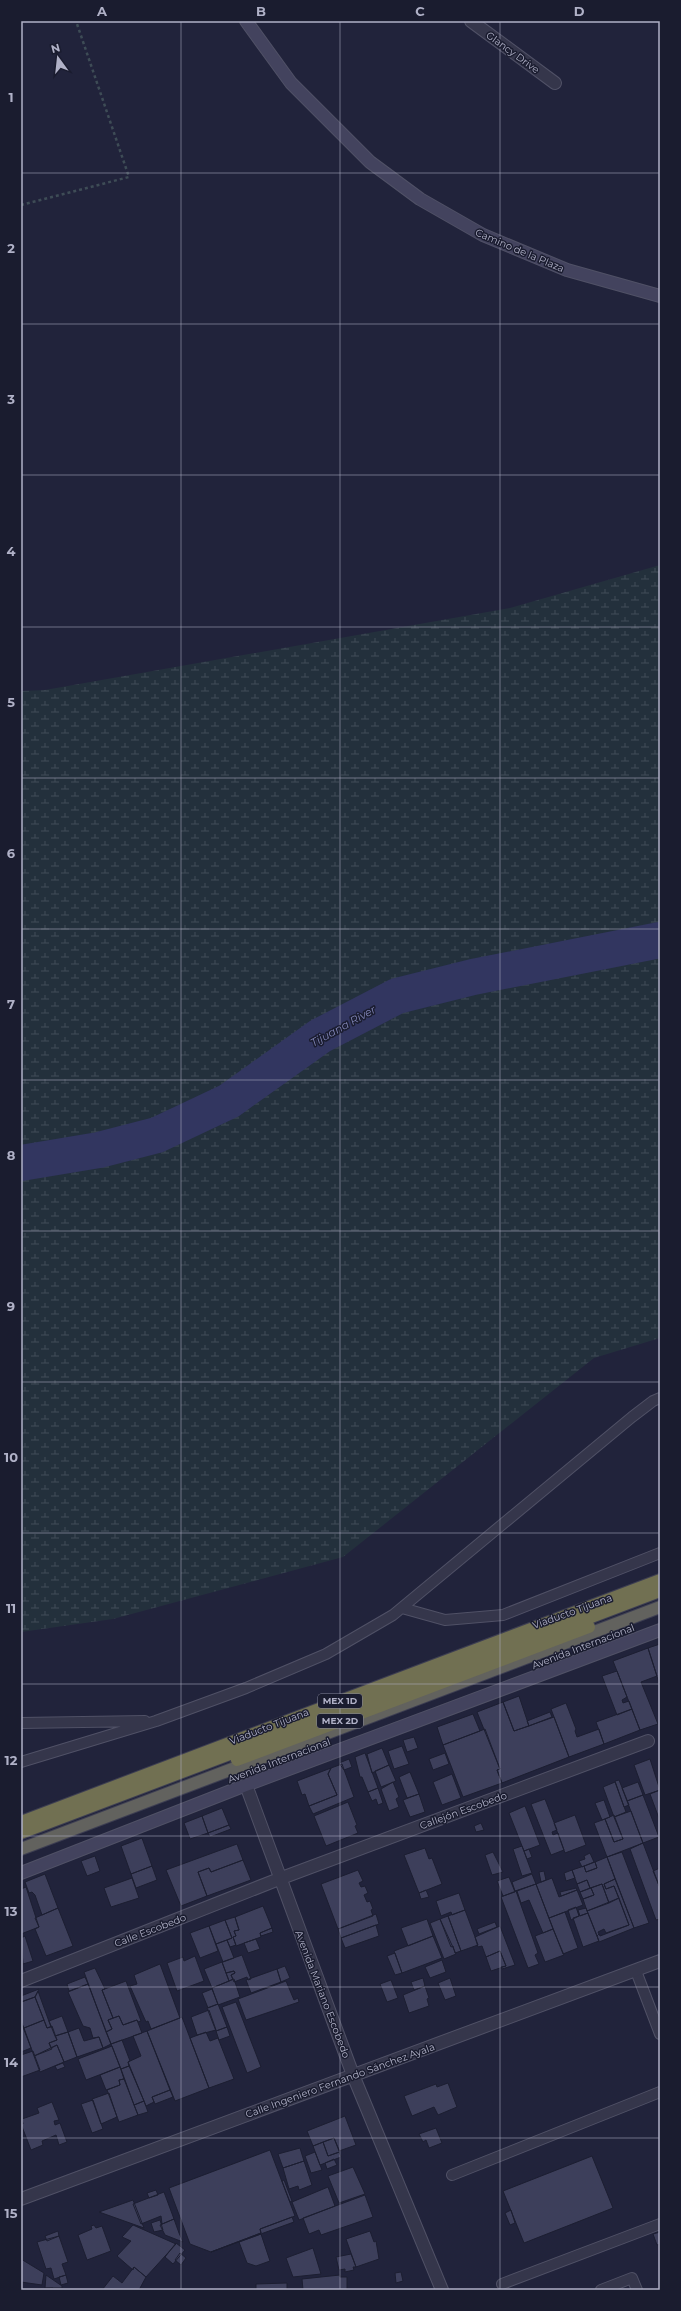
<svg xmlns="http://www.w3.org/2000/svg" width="681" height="2311" viewBox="0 0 681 2311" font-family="Montserrat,sans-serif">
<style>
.wetland{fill:url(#wetland-marsh)}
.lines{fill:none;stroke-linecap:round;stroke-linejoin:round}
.river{stroke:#323660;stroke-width:36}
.building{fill:#3d3f5b;stroke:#1c1e31}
.service-casing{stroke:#505166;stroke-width:12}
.minor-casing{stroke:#505166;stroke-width:14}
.secondary-casing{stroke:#505166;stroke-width:14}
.trunk-casing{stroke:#3d3e52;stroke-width:14}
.motorway-casing{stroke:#3d3e52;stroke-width:14}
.path{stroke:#3e4c56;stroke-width:2.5;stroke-dasharray:3 3;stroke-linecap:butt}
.service{stroke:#35364b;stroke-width:10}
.minor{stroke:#35364b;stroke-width:12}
.secondary{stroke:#43435e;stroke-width:12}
.trunk{stroke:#62625e;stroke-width:12}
.motorway{stroke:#717052;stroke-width:12}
.grid{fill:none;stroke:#b0b1c7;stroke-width:1;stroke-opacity:0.55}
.labels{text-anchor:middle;stroke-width:3;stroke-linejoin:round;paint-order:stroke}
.shield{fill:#1a1c2f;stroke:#838499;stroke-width:1}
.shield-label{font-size:9px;font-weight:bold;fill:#b0b1c7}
.street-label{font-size:10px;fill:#b0b1c7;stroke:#1a1c2f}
.water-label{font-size:11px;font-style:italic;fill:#7f83b4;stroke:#1a1c2f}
.neatline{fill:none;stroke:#b0b1c7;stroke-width:1.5}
.grid-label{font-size:13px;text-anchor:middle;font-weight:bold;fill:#b0b1c7}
</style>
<defs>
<pattern id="wetland-marsh" width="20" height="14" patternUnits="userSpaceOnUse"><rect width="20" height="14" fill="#23303c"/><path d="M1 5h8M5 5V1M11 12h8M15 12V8" fill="none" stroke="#404c57"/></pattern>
</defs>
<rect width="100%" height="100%" fill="#21233b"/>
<path class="wetland" d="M660,565V1338L594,1358L343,1557L113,1619L21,1632V691L45,690L510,608Z"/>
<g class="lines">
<path class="river" d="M21,1163L99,1150L157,1135L229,1101L320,1036L397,996L473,977L660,940"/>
</g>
<path class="building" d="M660,1644V1686L648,1648Z
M648,1648L657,1676L641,1682L658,1724L640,1730L613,1661Z
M617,1671L627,1697L622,1700L623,1703L629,1701L632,1709L617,1715L602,1676Z
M519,1696L529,1726L514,1731L503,1702Z
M503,1702L514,1731L554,1717L569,1757L502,1783L497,1770L500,1769L477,1712Z
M566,1703L576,1729L575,1731L577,1737L599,1729L604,1744L569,1757L551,1709Z
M632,1709L640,1730L604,1744L596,1722Z
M550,1712L552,1717L529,1726L527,1721Z
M473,1714L480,1731L443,1745L437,1727Z
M485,1729L500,1769L497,1770L502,1783L463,1797L443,1745Z
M414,1737L418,1748L407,1752L403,1740Z
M402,1746L409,1764L394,1769L388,1751Z
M382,1748L389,1765L372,1773L367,1754Z
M365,1753L378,1788L368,1792L362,1777H360L355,1757Z
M445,1753L449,1764L433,1770L429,1759Z
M349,1759L352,1767L344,1770L339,1763Z
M650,1759L660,1790L645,1795L634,1765Z
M342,1764L354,1797L313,1814L309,1806L337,1795L328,1774L331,1768Z
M389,1765L396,1781L381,1787L375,1771Z
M331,1768L328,1774L337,1795L309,1806L305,1794L302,1795L297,1781Z
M410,1772L419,1794L407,1798L399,1777Z
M452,1774L461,1798L442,1805L433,1782Z
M619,1780L629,1805L624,1807L615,1781Z
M393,1782L399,1797L396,1799L399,1807L389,1811L381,1789Z
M615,1782L626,1812L614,1817L603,1787Z
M638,1782L643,1795L627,1801L622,1788Z
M378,1788L383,1803L378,1805L376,1799L372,1801L368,1792Z
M660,1790V1821L650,1794Z
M419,1794L425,1812L410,1817L403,1800Z
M643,1795L659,1837L643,1843L627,1801Z
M545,1799L557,1830L552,1832L553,1835L558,1833L564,1850L551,1855L531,1804Z
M604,1800L610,1817L602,1820L595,1803Z
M348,1802L357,1825L355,1826L358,1833L326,1846L314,1816Z
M525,1806L540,1845L524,1851L509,1813Z
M222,1808L229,1825L208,1833L202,1816Z
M631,1811L643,1843L607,1857L594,1823L605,1819L614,1842L623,1839L614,1817Z
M575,1815L586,1845L565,1853L554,1823Z
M614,1815L623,1839L614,1842L605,1819Z
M202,1816L208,1833L190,1839L184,1823Z
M481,1823L484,1830L476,1832L474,1826Z
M229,1825L231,1829L210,1837L208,1833Z
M142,1838L152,1866L131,1874L121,1846Z
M643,1843L660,1888V1919L656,1920L630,1849Z
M237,1844L243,1860L211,1872L209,1868L198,1872L207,1896L181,1906L166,1870Z
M522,1846L532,1873L522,1876L513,1849Z
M425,1848L429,1859L432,1858L442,1884L419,1893L404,1855Z
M529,1849L532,1857L527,1859L524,1851Z
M493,1852L503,1872L492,1875L485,1855Z
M622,1852L649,1923L634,1928L607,1857Z
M590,1853L594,1862L582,1867L579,1861L585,1859L584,1856Z
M95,1856L100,1871L87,1876L81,1861Z
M607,1857L615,1879L604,1884L606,1889L614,1886L619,1898L609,1903L602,1884L590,1888L587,1880L577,1884L572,1870L584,1866L586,1872L597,1868L595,1862Z
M243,1860L251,1880L207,1896L198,1872L209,1868L211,1872Z
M595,1862L597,1868L586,1872L584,1866Z
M152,1866L157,1880L136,1888L131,1874Z
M660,1868V1888L653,1871Z
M358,1870L363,1881L359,1883L361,1887L365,1886L368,1893L364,1895L367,1902L370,1901L373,1909L371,1910L373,1916L338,1929L321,1884Z
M572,1870L575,1878L566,1881L564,1873Z
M544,1871L546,1880L541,1882L539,1872Z
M45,1874L58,1908L42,1915L35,1895L32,1892L29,1893L25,1882Z
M532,1874L536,1884L515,1891L512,1882Z
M509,1877L515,1892L503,1896L497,1881Z
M132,1878L139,1898L111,1907L104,1888Z
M552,1878L559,1897L577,1890L583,1905L549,1918L536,1884Z
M615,1879L634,1928L599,1942L597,1936L599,1934L600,1936L629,1925L614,1886L606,1889L604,1884Z
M587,1880L590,1888L580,1892L577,1884Z
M536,1884L553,1929L543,1933L529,1900L521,1903L517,1891Z
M602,1884L609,1903L587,1911L583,1899L594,1895L591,1888Z
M26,1887L39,1927L21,1934V1889Z
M576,1888L577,1890L561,1896L560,1892Z
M591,1888L594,1895L583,1899L580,1892Z
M426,1890L429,1897L421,1899L419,1893Z
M516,1891L538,1953L535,1955L539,1964L528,1968L501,1897Z
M459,1893L465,1910L452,1915L451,1912L441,1916L436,1901Z
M619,1898L629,1925L606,1933L604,1929L598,1932L599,1934L597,1936L587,1911Z
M263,1906L272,1928L260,1933L261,1937L236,1946L233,1937L236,1936L234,1931L239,1930L235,1917Z
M576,1907L579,1916L571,1920L568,1910Z
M58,1908L73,1946L46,1956L35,1929L39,1927L35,1918Z
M586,1908L588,1913L580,1916L578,1910Z
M465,1910L478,1945L461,1951L448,1916Z
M565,1912L578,1948L563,1954L549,1918Z
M588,1913L599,1941L583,1947L573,1918Z
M376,1914L379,1924L341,1938L338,1929Z
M448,1916L461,1951L455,1953L453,1946L451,1947L440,1919Z
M235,1917L239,1930L234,1931L236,1936L233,1937L236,1945L230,1947L227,1940L232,1938L225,1920Z
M427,1919L433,1936L408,1946L401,1928Z
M440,1919L456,1954L444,1959L430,1923Z
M225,1920L232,1938L216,1944L209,1926Z
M495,1922L497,1927L479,1934L477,1929Z
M376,1925L379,1936L345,1948L341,1938Z
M209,1926L218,1951L200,1958L190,1933Z
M500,1926L515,1965L502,1969L501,1967L506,1966L500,1951L486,1957L482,1946L478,1947L475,1937Z
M272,1928L273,1932L261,1936L260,1933Z
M553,1929L564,1955L545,1962L535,1936Z
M25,1936L33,1961L23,1964L21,1938Z
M433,1936L442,1958L402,1973L394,1951Z
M256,1939L260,1949L248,1953L244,1943Z
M227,1940L234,1958L223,1962L216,1944Z
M500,1951L506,1966L491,1971L486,1957Z
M395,1953L402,1973L395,1975L387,1956Z
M242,1955L251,1979L248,1980L247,1977L234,1982L231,1975L235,1973L234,1971L226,1973L222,1962Z
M195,1956L204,1981L177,1991L167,1963L183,1957L184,1961Z
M442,1960L446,1972L430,1978L425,1967Z
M222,1962L229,1981L212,1988L204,1969Z
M160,1964L180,2018L151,2029L148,2021L146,2022L130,1986L137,1984L134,1975Z
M285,1966L290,1978L281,1982L277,1969Z
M95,1968L105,1989L102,1990L113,2018L108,2020L112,2029L106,2032L84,1972Z
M277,1969L281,1982L251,1993L246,1980Z
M234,1971L235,1973L231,1975L233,1979L229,1981L226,1973Z
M85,1977L88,1984L69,1991L67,1984Z
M423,1978L425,1986L414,1990L411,1982Z
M450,1978L456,1996L445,2000L438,1983Z
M234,1979L240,1997L218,2005L212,1988Z
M391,1980L398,1998L387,2002L380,1984Z
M126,1981L141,2021L138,2022L137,2020L123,2025L119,2016L113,2018L102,1990Z
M286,1981L294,2000L298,1998L299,2002L246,2020L238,1999Z
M88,1984L111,2044L103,2048L99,2037L93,2038L90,2028L83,2026L68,1992Z
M425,1986L429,1998L427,1999L429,2006L409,2013L403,1995Z
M39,1989L35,1997L21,2002V1996Z
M212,1989L218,2004L208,2008L202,1993Z
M38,1991L51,2027L47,2028L35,1997Z
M35,1997L44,2020L24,2028L21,2021V2002Z
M236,2002L261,2067L247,2073L222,2007Z
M218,2004L227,2027L216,2031L207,2008Z
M209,2010L216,2030L197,2035L191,2017Z
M62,2016L68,2032L55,2036L49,2021Z
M119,2016L123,2025L137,2020L142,2033L111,2044L106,2032L112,2029L108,2020Z
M182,2017L209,2088L175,2101L147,2031Z
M44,2020L47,2028L52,2026L57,2040L49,2043L52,2049L34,2056L24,2028Z
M21,2022L31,2048L21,2052Z
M227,2027L230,2036L219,2040L216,2031Z
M79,2028L84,2041L99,2037L103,2048L77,2057L68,2032Z
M147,2031L170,2090L152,2097L154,2102L146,2106L128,2062L141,2056L133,2036Z
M68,2032L77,2057L64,2062L57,2045L51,2048L49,2043L57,2040L55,2036Z
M206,2032L210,2041L218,2038L234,2079L209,2088L190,2038Z
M122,2040L130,2061L128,2062L129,2066L121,2069L111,2044Z
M57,2045L64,2062L40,2072L34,2056Z
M112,2046L120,2067L86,2080L78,2059Z
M33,2051L40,2070L21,2077V2055Z
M63,2063L65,2067L57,2070L55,2066Z
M129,2066L144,2101L134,2105L121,2069Z
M120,2067L124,2079L119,2080L120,2085L106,2090L100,2075Z
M124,2079L138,2115L119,2122L107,2090L120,2085L119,2080Z
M448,2083L457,2107L438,2115L434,2107L412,2116L404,2096L436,2084L437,2087Z
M170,2090L173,2097L155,2104L152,2097Z
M109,2093L117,2117L101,2124L92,2099Z
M93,2100L103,2129L92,2133L81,2104Z
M144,2101L148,2112L138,2115L134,2105Z
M52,2102L59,2120L54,2121L55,2125L60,2123L67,2142L59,2145L56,2135L42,2141L43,2145L31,2150L21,2124H23L22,2119L39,2113L37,2108Z
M345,2116L356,2145L339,2151L334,2138L313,2146L307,2131Z
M436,2128L442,2143L429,2148L426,2140L423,2142L419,2134Z
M334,2138L340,2152L328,2156L323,2142Z
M323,2142L328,2156L339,2152L341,2157L320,2165L313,2146Z
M300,2148L304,2161L283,2168L278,2154Z
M270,2150L295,2216L260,2229L261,2233L211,2252L190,2244L169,2188Z
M315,2152L322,2170L311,2173L305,2156Z
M592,2156L613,2208L524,2243L503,2191Z
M334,2159L337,2165L327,2169L325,2163Z
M304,2161L312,2185L299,2190L298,2186L289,2189L283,2168Z
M353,2167L365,2194L339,2203L328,2176Z
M284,2180L292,2201L290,2202L282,2181Z
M328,2187L335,2206L299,2220L292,2202Z
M156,2190L158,2195L149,2198L147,2193Z
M164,2192L174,2219L162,2224L161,2216L141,2224L133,2204Z
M365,2195L373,2217L321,2235L319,2230L309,2234L303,2218Z
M133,2200L144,2228L99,2212Z
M511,2210L515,2223L510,2225L505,2213Z
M292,2217L294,2222L211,2252L261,2233L260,2229Z
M174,2219L179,2233L183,2242L165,2235L160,2225Z
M160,2220L163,2230L154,2232L151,2223Z
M94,2225L96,2228L102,2226L111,2251L87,2260L78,2235L92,2229L91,2226Z
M133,2225L176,2244L146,2277L134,2267L133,2270L117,2256L131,2241L122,2237Z
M58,2231L59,2236L47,2241L45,2236Z
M370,2231L374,2242L376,2241L379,2259L356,2267L346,2239Z
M660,2232V2244L657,2245L653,2234Z
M261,2234L270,2261L256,2266L247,2263L239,2242Z
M59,2236L68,2262L62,2264L66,2275L54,2279L51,2268L46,2269L37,2242Z
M176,2243L185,2250L173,2264L165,2257Z
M313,2248L321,2274L293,2277L286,2258Z
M180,2253L186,2258L181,2265L175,2260Z
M351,2254L356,2267H353L354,2270L345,2272V2269L339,2270L336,2257Z
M21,2259L44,2273L42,2285L21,2282Z
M134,2267L146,2277L139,2290H102L113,2276L122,2283Z
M401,2272L403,2281L396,2283L395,2273Z
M46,2275L62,2286V2288H45Z
M66,2275L68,2283L61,2285L59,2277Z
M340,2275V2277H347V2290H303L302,2279Z
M287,2283V2290H256V2284Z
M53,2288V2290H23L22,2289Z"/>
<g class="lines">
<g class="service-casing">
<path id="service" d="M402,1608L445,1620L503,1615L660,1553
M21,1723L145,1721
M21,1762L156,1721L246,1688L326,1654L393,1615L632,1417L653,1401L660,1398
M636,1971L660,2034
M452,2175L660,2092
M502,2284L660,2224
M601,2290L632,2278L637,2290"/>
</g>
<g class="minor-casing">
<path id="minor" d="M471,21L555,83
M246,1785L353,2075L442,2290
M21,1981L279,1879L648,1741
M21,2199L660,1961"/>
</g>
<g class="secondary-casing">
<path id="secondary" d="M246,21L291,83L370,162L420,199L483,235L567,270L660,296
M21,1873L246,1785L660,1630"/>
</g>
<g class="trunk-casing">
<path id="trunk" d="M21,1849L660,1607"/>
</g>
<g class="motorway-casing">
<path id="motorway" d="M237,1760L589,1627
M21,1822L660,1580
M21,1833L660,1591"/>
</g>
<path class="path" d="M21,205L129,177L76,21"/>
<use href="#service" class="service"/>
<use href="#minor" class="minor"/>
<use href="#secondary" class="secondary"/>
<use href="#trunk" class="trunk"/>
<use href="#motorway" class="motorway"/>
</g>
<path class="grid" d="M181,21V2290M340,21V2290M500,21V2290M21,173H660M21,324H660M21,475H660M21,627H660M21,778H660M21,929H660M21,1080H660M21,1231H660M21,1382H660M21,1533H660M21,1684H660M21,1836H660M21,1987H660M21,2138H660"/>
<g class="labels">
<g class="shield">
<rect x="318" y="1694" width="44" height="14" rx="3"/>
<rect x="317" y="1714" width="46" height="14" rx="3"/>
</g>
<g class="shield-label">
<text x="340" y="1704">MEX 1D</text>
<text x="340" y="1724">MEX 2D</text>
</g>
<g class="street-label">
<text transform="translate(513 52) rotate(36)" y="4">Glancy Drive</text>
<text transform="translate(520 250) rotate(23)" y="4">Camino de la Plaza</text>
<text transform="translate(572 1611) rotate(-20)" y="4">Viaducto Tijuana</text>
<text transform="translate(583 1646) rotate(-21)" y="4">Avenida Internacional</text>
<text transform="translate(269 1726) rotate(-21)" y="4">Viaducto Tijuana</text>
<text transform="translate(279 1760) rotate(-21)" y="4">Avenida Internacional</text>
<text transform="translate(463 1810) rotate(-20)" y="4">Callejón Escobedo</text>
<text transform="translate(150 1930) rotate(-21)" y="4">Calle Escobedo</text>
<text transform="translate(323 1994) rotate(69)" y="4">Avenida Mariano Escobedo</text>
<text transform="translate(340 2080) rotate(-20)" y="4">Calle Ingeniero Fernando Sánchez Ayala</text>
</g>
<g class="water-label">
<text transform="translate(343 1026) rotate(-29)" y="4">Tijuana River</text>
</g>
</g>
<rect width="681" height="2311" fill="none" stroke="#1a1c2f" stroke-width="44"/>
<g transform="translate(58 58) rotate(345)" stroke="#1a1c2f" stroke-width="3" paint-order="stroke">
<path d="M0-3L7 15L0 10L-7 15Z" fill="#b0b1c7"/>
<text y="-6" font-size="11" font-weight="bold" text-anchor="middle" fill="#b0b1c7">N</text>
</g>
<rect x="22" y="22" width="637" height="2267" class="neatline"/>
<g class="grid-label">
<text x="102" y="16">A</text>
<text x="261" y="16">B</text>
<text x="420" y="16">C</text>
<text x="579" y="16">D</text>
<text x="11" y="102">1</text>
<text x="11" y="253">2</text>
<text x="11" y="404">3</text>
<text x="11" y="556">4</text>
<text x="11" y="707">5</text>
<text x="11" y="858">6</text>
<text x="11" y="1009">7</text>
<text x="11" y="1160">8</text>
<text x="11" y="1311">9</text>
<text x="11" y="1462">10</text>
<text x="11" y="1613">11</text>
<text x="11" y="1765">12</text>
<text x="11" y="1916">13</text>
<text x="11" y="2067">14</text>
<text x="11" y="2218">15</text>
</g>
</svg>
